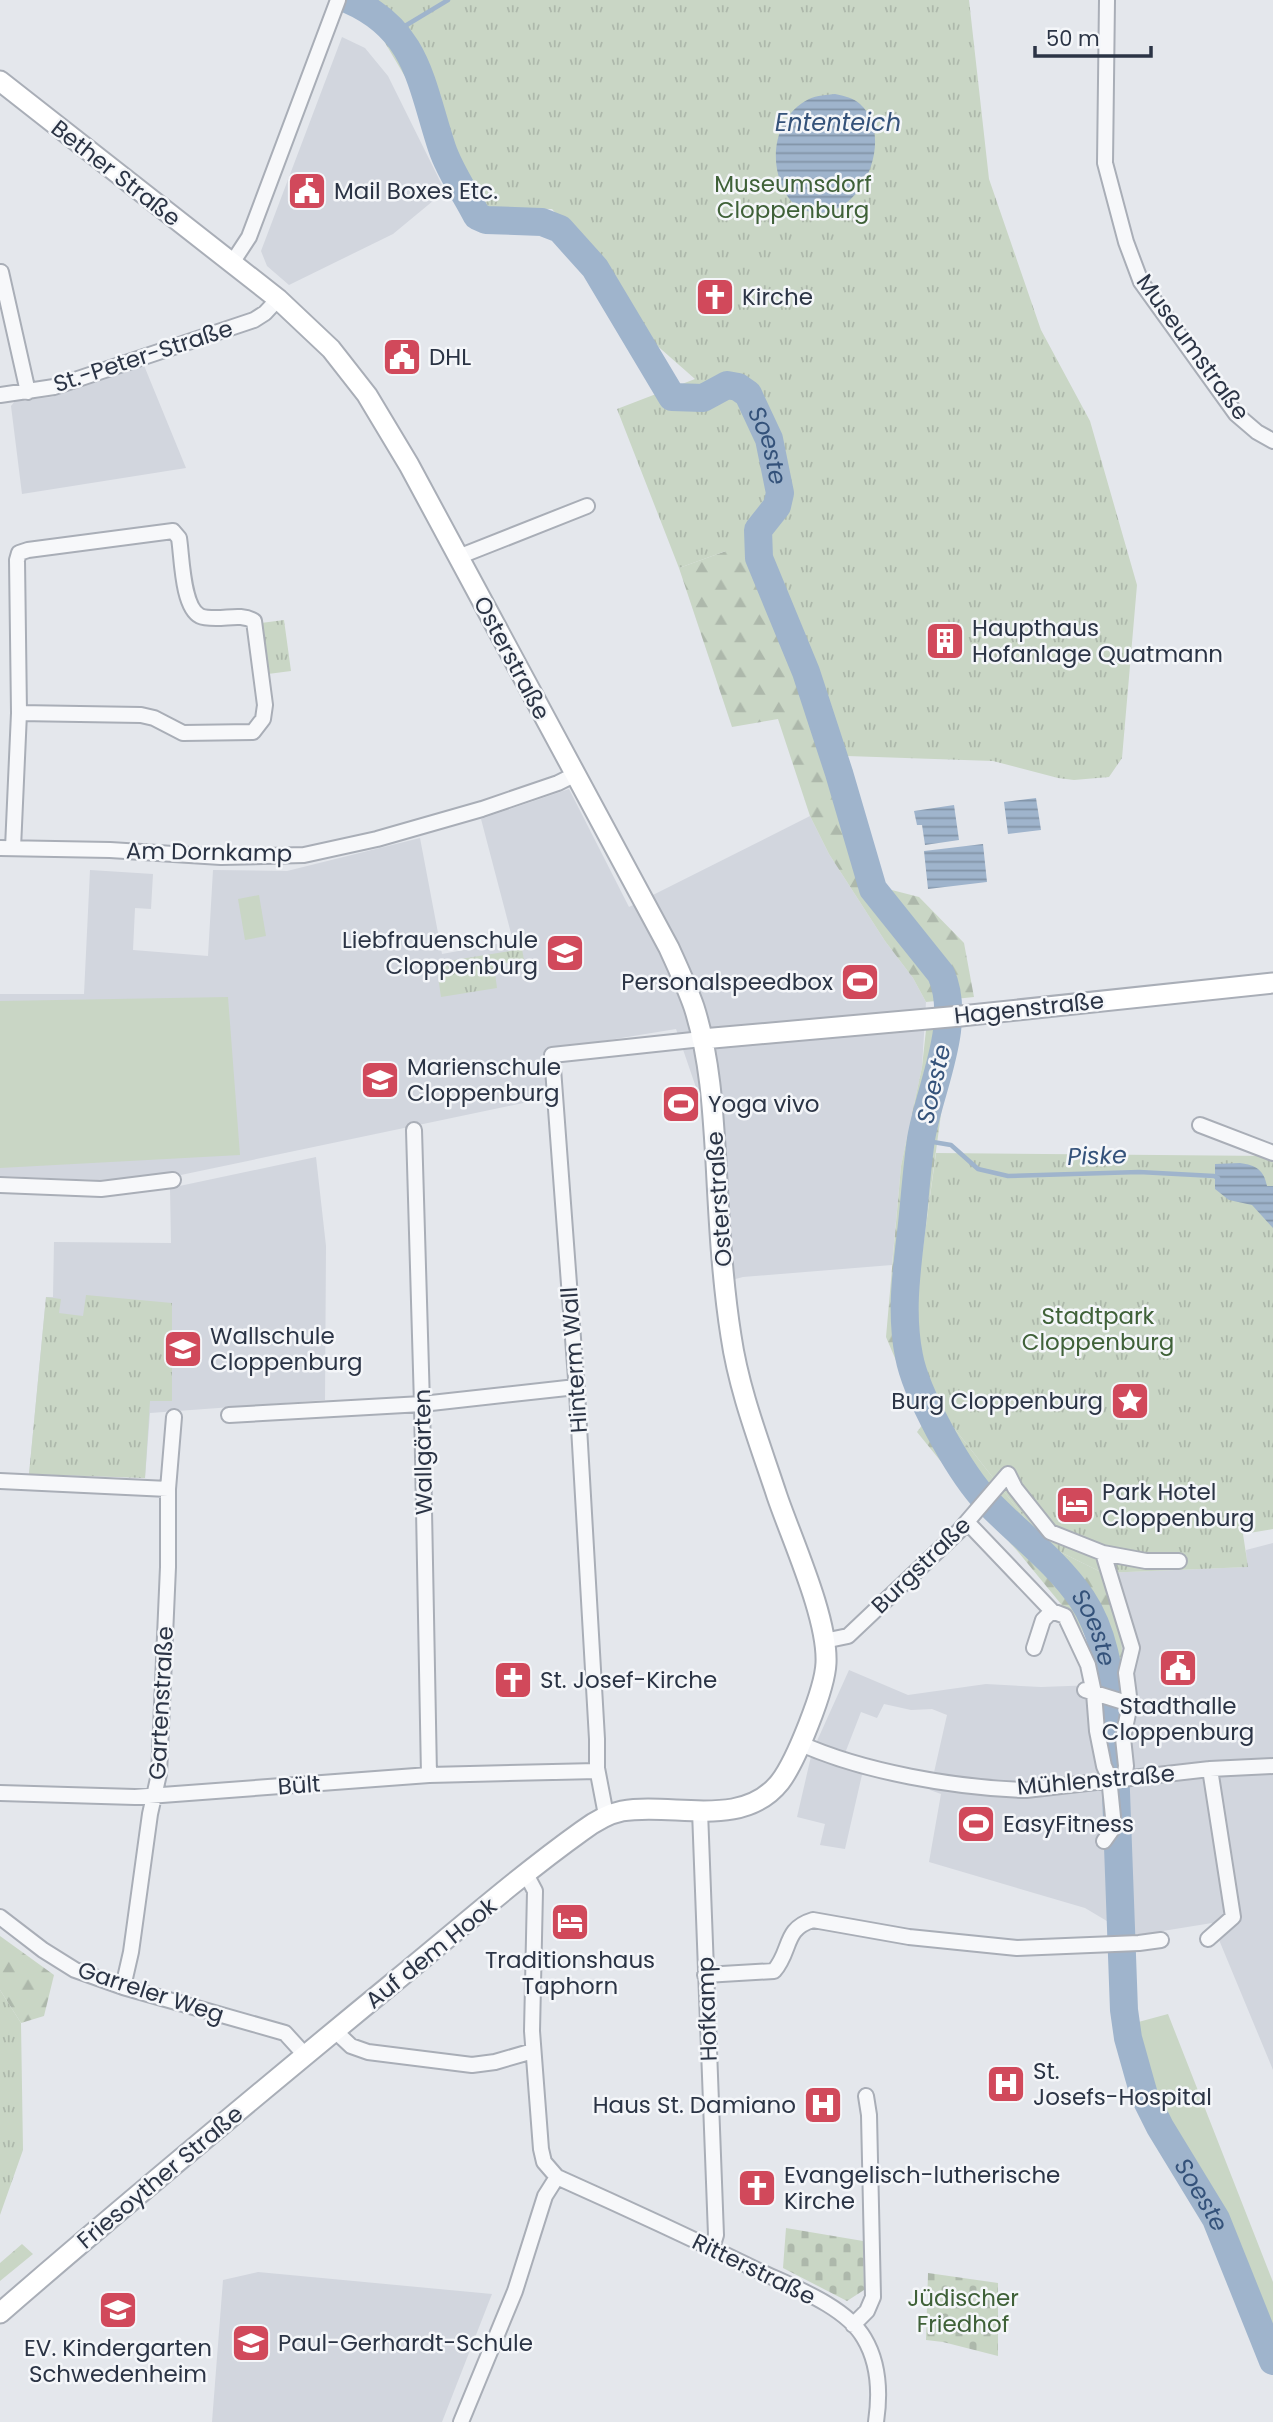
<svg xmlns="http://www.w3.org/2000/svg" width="1273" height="2422" viewBox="0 0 1273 2422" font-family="Poppins,sans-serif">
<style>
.built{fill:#d2d6de}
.green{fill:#c9d6c5}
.forest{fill:url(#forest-firs)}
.cemetery{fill:url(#cemetery-stones)}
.park{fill:url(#park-tufts)}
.water{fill:url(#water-rules)}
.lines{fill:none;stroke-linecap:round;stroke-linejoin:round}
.stream{stroke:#9fb4cc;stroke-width:4.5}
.river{stroke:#9fb4cc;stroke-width:28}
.street-casing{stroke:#a9aeb7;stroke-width:18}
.secondary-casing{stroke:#a9aeb7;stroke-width:23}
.street{stroke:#f7f8fa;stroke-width:14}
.secondary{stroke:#fff;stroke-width:19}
.labels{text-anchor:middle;stroke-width:5;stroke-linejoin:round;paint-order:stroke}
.street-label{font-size:23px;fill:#2b3445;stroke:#f4f6f9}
.park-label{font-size:23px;fill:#3f6138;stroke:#f4f6f9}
.poi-label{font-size:23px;fill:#2b3445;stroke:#f4f6f9;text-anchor:start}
.water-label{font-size:24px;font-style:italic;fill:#34527a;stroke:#f4f6f9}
</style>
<defs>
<pattern id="forest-firs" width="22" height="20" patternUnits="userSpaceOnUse" patternTransform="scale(1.75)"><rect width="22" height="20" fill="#c9d6c5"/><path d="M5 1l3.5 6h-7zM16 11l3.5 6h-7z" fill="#adb8ab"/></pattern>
<pattern id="cemetery-stones" width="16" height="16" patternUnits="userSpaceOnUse" patternTransform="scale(1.75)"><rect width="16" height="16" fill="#c9d6c5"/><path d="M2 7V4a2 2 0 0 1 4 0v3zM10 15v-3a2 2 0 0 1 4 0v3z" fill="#adb8ab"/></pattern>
<pattern id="park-tufts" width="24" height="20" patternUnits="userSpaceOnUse" patternTransform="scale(1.75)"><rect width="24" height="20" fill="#c9d6c5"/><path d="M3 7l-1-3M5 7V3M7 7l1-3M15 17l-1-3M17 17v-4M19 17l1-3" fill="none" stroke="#adb8ab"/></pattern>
<pattern id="water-rules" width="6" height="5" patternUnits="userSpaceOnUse" patternTransform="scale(1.75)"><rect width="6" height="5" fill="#9fb4cc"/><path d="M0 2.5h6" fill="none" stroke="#8293a7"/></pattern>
</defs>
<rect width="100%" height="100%" fill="#e4e7ec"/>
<path class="built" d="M342,37L365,48L388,76L445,191L393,234L289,285L267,266L261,251Z
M143,363L186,468L22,494L11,406L15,401L52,397Z
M569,789L629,907L810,816L829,854L885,941L913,978L926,1002L922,1067L901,1166L892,1265L743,1277L713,1285L703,1108L676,1029L554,1049L552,1097L176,1176L98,1180L0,1176V994H84L90,870L153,874L151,909L135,908L133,950L208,956L213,870L287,871L420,838L442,954L513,941L481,819Z
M316,1157L326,1246L325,1400L150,1413L145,1478L29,1474L46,1297H53L54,1242L171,1243L170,1188Z
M1273,1543V2070L1212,1923L1132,1936L1085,1908L929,1862L941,1794L930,1790L947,1715L932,1709L911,1710L884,1704L877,1718L861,1712L842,1761L864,1766L845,1849L820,1845L825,1824L797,1817L812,1752L849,1670L908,1695L986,1684L1041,1687L1124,1684L1103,1573L1247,1567L1246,1550Z
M258,2272L492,2294L442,2422H212L223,2280Z"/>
<path class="green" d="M259,895L266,936L245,940L238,899Z
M228,997L240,1155L0,1168V1001Z
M1168,2014L1273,2282V2348L1231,2239L1213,2200L1155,2105L1139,2063L1131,2024Z"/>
<path class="forest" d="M714,513L765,537L847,756L884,888L919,897L964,943L974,997L926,1002L913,978L885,941L829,854L810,816L778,719L732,727L679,568L726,551Z
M953,1026L916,1298L912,1339L921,1386L1046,1545L1103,1573L1120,1628L1125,1684L1104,1685L1094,1649L1079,1626L1019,1553L973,1501L917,1432L923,1424L886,1337L901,1166L922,1067L926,1030Z
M0,1936L54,1975L44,2016L21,2023L0,1990Z
M22,2244L33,2254L0,2281V2263Z"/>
<path class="cemetery" d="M786,2228L863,2241L864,2290L847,2301L783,2268Z
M928,2273L998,2283V2356L943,2342L926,2340Z"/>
<path class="park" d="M364,0H969L989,179L1041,330L1090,421L1137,585L1122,758L1109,777L1074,780L1058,778L993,761L847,756L765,537L679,568L617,409L695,379L645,335L608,272L552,209L483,208L362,4Z
M284,620L291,671L268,674L261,623Z
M522,949L524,960L494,965L497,988L441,997L436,963Z
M936,1153L1273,1156V1529L1243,1534L1248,1567L1103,1573L1046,1545L921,1386L912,1339L916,1298Z
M86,1295L172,1303V1401H150L145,1478L29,1474L46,1297L61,1299L59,1313L83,1316Z
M0,1990L21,2023L23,2150L0,2215Z"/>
<path class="water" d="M835,94C844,96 854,98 860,104C899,139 856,231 804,210C796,207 789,200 785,192C768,161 774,117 809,99C817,95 827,95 835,94Z
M1036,798L1041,830L1008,834L1004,802Z
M954,805L959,840L925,845L922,825H917L914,811Z
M983,844L987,882L928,889L924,851Z
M1240,1163C1256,1165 1264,1170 1267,1186H1273V1228L1252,1205L1229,1200L1215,1189V1164Z"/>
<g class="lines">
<path class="stream" d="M395,32L448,0
M921,1140L951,1145L978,1169L1008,1176L1139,1172L1214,1176L1218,1178"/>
<path class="river" id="s1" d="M349,0C418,30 421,85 442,148C450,172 466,194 477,216L486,220L542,222L560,229L595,268L672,397L703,398L727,385L738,387L748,394L769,439L780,493L777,506L758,530L759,558L806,672L839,773L873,889L941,974C963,1024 929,1089 921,1139C917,1167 915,1196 912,1224C907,1268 900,1312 909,1356C916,1394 957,1467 982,1496C1014,1531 1055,1559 1082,1599C1104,1632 1109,1671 1113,1710L1124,2010L1128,2038L1144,2095L1160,2127L1216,2219L1273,2361"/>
<g class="street-casing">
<path id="street" d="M1107,0L1105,163L1126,242L1141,282L1236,414L1257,432L1273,441
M232,263L249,237L338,0
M1,272L28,392
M0,395L54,387L254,320L265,313L278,299
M458,557L587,506
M0,848L110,850L221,857L304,855L377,839L482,809L558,783L574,775
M13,848L19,713L141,715L154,718L183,733L253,732L263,719L265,705L254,621C242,614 230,618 216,618C212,618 204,618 200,616C182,607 182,556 179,538L173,531L28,550L19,553L17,560L19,713
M1200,1125L1273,1153
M414,1130L422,1404L429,1775
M0,1185L101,1189L173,1180
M229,1415L422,1404L576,1387
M0,1481L168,1489
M967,1522L1052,1611L1065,1616L1088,1665L1094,1693L1097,1731L1104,1766L1109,1777L1114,1827L1104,1841
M1103,1553L1132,1648L1126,1673L1130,1704L1123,1738L1126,1766L1124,1779
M824,1641L848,1636L959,1531L1008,1474L1015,1488L1050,1532L1103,1553L1146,1561H1179
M1034,1648L1043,1620L1052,1611
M1085,1690L1130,1704
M799,1743C863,1772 956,1788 1026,1790L1210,1769L1273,1766
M0,1793L135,1797L429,1775L597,1771
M700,1811L716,2235L712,2248
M606,1815L597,1768V1739L577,1392L552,1055L702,1039
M526,1874L535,1891L532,2031L541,2149L544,2162L557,2177C624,2207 691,2238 757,2270C790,2286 845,2305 864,2338C879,2363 880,2395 876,2422
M0,1917L43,1950L75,1970L123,1987L285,2033L305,2055
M1208,1939L1233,1917L1210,1769
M705,1975L774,1971C792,1950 783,1929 813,1920L909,1937L1017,1948L1139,1943L1161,1940
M123,1987L131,1952L150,1814L159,1774L168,1567V1489L174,1417
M335,2031L351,2046L368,2052L472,2065L495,2062L533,2051
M853,2325L867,2311L873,2297L869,2115L866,2096
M461,2422L515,2291L545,2196L557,2177"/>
</g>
<g class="secondary-casing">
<path id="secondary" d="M0,81L278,299L331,349L367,395L409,465L669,948C678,968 687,987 694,1007C710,1057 713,1111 716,1162C719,1220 722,1279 731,1336C739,1391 760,1444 777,1496C792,1540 828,1618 826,1663C825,1689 796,1761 780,1782C742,1830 673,1802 622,1811C607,1814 594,1822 582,1831C515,1879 452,1935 388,1987C258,2094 128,2202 0,2313
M702,1039L961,1016L1273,983"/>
</g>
<use href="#street" class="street"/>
<use href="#secondary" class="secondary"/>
</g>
<defs>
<g id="civic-square" transform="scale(2.0125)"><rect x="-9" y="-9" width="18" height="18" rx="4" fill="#d1495b" stroke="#f4f6f9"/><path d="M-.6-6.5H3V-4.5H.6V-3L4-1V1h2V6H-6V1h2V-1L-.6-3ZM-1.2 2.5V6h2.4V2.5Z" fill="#fff"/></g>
<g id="church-square" transform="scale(2.0125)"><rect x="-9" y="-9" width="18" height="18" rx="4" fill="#d1495b" stroke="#f4f6f9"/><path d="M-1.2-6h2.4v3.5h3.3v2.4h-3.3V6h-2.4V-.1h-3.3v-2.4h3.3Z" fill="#fff"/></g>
<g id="building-square" transform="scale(2.0125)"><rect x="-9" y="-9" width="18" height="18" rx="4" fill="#d1495b" stroke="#f4f6f9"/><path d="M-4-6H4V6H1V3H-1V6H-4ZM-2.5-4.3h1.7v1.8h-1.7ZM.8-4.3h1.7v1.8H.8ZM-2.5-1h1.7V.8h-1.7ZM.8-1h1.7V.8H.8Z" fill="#fff"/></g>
<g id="school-square" transform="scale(2.0125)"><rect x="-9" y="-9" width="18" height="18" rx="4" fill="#d1495b" stroke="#f4f6f9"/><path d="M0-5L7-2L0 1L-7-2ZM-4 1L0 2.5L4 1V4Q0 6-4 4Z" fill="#fff"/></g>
<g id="stadium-square" transform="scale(2.0125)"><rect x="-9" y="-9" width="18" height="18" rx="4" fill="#d1495b" stroke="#f4f6f9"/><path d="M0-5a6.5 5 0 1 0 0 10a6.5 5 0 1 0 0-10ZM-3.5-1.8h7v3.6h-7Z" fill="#fff"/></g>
<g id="sight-square" transform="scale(2.0125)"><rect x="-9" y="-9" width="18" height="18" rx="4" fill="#d1495b" stroke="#f4f6f9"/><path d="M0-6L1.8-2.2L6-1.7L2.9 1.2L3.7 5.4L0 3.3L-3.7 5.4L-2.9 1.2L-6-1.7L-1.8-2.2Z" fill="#fff"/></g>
<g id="hotel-square" transform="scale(2.0125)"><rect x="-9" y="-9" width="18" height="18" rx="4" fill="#d1495b" stroke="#f4f6f9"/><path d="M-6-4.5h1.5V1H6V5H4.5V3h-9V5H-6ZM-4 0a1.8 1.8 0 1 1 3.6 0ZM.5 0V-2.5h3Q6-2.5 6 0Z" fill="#fff"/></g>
<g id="hospital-square" transform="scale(2.0125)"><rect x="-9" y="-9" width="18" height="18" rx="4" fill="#d1495b" stroke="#f4f6f9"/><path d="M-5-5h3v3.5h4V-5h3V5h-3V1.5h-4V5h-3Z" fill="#fff"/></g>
</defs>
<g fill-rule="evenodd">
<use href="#civic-square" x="307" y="191"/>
<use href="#church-square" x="715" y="297"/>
<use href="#civic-square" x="402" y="357"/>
<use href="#building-square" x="945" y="641"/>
<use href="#school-square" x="565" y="953"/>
<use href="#stadium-square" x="860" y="982"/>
<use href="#school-square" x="380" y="1080"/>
<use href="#stadium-square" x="681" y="1104"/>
<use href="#school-square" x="183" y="1349"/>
<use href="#sight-square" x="1130" y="1401"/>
<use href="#hotel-square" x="1075" y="1505"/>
<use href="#civic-square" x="1178" y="1668"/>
<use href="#church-square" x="513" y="1680"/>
<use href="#stadium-square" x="976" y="1824"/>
<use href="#hotel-square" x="570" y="1922"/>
<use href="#hospital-square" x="1006" y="2084"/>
<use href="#hospital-square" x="823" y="2105"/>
<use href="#church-square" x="757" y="2188"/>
<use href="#school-square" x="118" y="2310"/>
<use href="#school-square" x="251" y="2343"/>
</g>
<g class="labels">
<g class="street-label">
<text transform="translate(116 173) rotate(38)" y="8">Bether Straße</text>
<text transform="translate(1193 347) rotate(54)" y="8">Museumstraße</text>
<text transform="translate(143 356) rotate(-18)" y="8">St.-Peter-Straße</text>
<text transform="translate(512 658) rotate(62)" y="8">Osterstraße</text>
<text transform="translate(209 852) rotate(1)" y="8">Am Dornkamp</text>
<text transform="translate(1029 1008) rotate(-6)" y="8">Hagenstraße</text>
<text transform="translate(719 1199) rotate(-94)" y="8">Osterstraße</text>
<text transform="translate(574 1360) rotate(-94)" y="8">Hinterm Wall</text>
<text transform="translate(423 1452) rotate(-91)" y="8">Wallgärten</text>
<text transform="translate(921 1565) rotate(-44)" y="8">Burgstraße</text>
<text transform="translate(161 1703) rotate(-87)" y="8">Gartenstraße</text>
<text transform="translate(1096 1780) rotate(-5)" y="8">Mühlenstraße</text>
<text transform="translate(299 1785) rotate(-4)" y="8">Bült</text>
<text transform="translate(431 1953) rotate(-39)" y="8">Auf dem Hook</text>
<text transform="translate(151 1992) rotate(18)" y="8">Garreler Weg</text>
<text transform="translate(707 2009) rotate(-92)" y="8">Hofkamp</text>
<text transform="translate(160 2177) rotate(-40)" y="8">Friesoyther Straße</text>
<text transform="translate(754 2269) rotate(26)" y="8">Ritterstraße</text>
</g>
<g class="park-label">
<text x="793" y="192">Museumsdorf<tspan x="793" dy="26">Cloppenburg</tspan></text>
<text x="1098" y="1324">Stadtpark<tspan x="1098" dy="26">Cloppenburg</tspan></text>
<text x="963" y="2306">Jüdischer<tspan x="963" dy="26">Friedhof</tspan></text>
</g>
<g class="poi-label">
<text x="334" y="199">Mail Boxes Etc.</text>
<text x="742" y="305">Kirche</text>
<text x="429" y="365">DHL</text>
<text x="972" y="636">Haupthaus<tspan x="972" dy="26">Hofanlage Quatmann</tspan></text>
<text x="538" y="948" text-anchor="end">Liebfrauenschule<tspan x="538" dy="26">Cloppenburg</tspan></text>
<text x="833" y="990" text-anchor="end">Personalspeedbox</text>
<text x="407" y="1075">Marienschule<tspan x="407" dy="26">Cloppenburg</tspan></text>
<text x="708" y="1112">Yoga vivo</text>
<text x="210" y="1344">Wallschule<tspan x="210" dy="26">Cloppenburg</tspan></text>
<text x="1103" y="1409" text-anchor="end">Burg Cloppenburg</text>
<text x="1102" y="1500">Park Hotel<tspan x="1102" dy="26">Cloppenburg</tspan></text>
<text x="540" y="1688">St. Josef-Kirche</text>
<text x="1178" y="1714" text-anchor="middle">Stadthalle<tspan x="1178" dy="26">Cloppenburg</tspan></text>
<text x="1003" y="1832">EasyFitness</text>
<text x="570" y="1968" text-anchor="middle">Traditionshaus<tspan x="570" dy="26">Taphorn</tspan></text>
<text x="1033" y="2079">St.<tspan x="1033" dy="26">Josefs-Hospital</tspan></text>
<text x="796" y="2113" text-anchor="end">Haus St. Damiano</text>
<text x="784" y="2183">Evangelisch-lutherische<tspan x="784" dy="26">Kirche</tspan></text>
<text x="278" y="2351">Paul-Gerhardt-Schule</text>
<text x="118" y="2356" text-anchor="middle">EV. Kindergarten<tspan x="118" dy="26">Schwedenheim</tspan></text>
</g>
<g class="water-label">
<text x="838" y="131">Ententeich</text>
<text dy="8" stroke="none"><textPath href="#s1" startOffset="684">Soeste</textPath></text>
<text transform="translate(934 1084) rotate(-77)" y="8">Soeste</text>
<text transform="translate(1097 1156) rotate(-2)" y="8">Piske</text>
<text dy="8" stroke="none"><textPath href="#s1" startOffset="1986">Soeste</textPath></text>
<text dy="8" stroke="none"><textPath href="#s1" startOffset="2574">Soeste</textPath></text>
</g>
</g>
<path d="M1035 46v10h116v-10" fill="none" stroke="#2b3445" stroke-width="3.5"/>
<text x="1046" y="46" font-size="21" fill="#2b3445" stroke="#f4f6f9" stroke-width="5" paint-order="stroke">50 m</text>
</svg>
